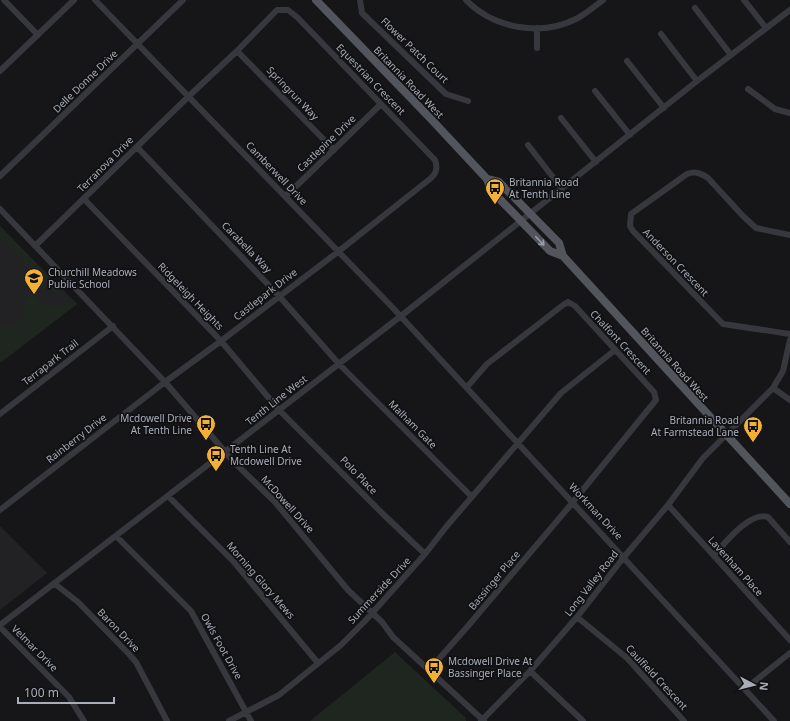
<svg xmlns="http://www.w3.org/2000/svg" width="790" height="721" viewBox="0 0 790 721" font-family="'Noto Sans',sans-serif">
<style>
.built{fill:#222225}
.green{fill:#1e261f}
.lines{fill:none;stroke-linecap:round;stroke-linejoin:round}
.minor{stroke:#37383d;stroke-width:6}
.major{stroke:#53555c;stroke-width:8}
.oneway{stroke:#979ba6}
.labels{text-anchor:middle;stroke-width:3.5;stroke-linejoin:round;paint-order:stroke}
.street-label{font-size:10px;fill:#a8adb8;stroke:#111113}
.poi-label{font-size:10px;fill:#a8adb8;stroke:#111113;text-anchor:start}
</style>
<rect width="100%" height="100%" fill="#161618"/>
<path class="built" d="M0,226L77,304L0,363Z
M0,526L47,573L0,610Z"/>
<path class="green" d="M0,226L64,292L58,295L54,293L0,237Z
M32,294L43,305L59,306L72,299L77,304L0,363V325C16,327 28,320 23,303Z
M395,652L466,718V721H310Z"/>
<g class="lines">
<path class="minor" d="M4,0L38,35
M95,0L393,308L774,721
M360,0L362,13L446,94L468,101
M466,0C494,29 542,37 578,18C587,13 595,6 603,0
M744,0L766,28
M695,8L731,55
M537,28V48
M661,34L697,81
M237,51L334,150
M627,61L664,108
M0,71L74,0
M748,89L775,109L790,113
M595,91L630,135
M561,118L596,162
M528,145L562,189
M137,147L279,296L339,364L472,497
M0,176L183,0
M286,196L381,104
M84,199L221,341L279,410L384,515L425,554
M0,209L165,382L233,461L275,502L348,590L382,622L393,637L484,721
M790,235L756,228L743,216L708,178C700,173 696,171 687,174L631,214L630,226L633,231L723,324L790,334
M773,388L790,400
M0,414L113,326
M168,496L234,562L318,663
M668,505L790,640
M0,510L165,382L221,341L339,251L421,186C431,178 440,174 435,160L297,17L288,10H277L237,51L189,96L35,246
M116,536L191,611L251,721
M714,555C725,543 750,511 768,517L790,542
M55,584L78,602L128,653L136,662L167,721
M577,617L627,658L684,721
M0,625L401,316L697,81L790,10
M0,627L69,697L84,721
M429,670L468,626L568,508L656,400L654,392L575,306L568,302L563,305L487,364L467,387
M530,671L583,721
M745,689L790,653
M229,721L279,695L341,645L365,621L425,554L446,527L561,393L615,350
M481,721L530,671L577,617L624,557L668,505L703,458L773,388L783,371L790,340"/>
<path class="major" d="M316,0L431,119L487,179L491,190L550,251L563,256
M487,179L499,182L559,243L563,256L790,504"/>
</g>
<defs><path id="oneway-shaft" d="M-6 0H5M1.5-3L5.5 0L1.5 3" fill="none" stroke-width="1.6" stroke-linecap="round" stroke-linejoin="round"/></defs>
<use class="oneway" href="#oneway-shaft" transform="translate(540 241) rotate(46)"/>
<defs>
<g id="bus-pin" transform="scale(1)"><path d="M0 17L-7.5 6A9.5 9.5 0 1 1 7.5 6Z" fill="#f2b134" stroke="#111113"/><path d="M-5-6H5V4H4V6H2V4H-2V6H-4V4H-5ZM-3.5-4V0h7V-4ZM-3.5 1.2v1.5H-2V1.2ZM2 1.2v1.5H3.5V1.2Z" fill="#111"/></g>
<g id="school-pin" transform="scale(1)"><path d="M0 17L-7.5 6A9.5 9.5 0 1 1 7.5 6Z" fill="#f2b134" stroke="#111113"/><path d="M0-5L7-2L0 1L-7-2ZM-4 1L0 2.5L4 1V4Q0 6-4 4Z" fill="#111"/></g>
</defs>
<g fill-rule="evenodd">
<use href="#bus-pin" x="495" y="188"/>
<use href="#school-pin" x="34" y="278"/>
<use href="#bus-pin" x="206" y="424"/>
<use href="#bus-pin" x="753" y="426"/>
<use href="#bus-pin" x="216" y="455"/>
<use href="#bus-pin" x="434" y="667"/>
</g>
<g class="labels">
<g class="street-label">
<text transform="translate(415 50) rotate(44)" y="4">Flower Patch Court</text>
<text transform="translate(371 79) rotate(46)" y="4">Equestrian Crescent</text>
<text transform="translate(85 81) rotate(-44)" y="4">Delle Donne Drive</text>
<text transform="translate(409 82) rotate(46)" y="4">Britannia Road West</text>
<text transform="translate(293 93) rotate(46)" y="4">Springrun Way</text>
<text transform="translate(326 143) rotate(-44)" y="4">Castlepine Drive</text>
<text transform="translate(105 164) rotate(-45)" y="4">Terranova Drive</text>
<text transform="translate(277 173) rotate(46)" y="4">Camberwell Drive</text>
<text transform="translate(247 247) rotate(46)" y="4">Carabella Way</text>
<text transform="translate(676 262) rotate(46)" y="4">Anderson Crescent</text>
<text transform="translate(265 294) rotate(-38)" y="4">Castlepark Drive</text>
<text transform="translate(191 296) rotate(46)" y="4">Ridgeleigh Heights</text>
<text transform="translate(621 342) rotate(47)" y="4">Chalfont Crescent</text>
<text transform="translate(50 362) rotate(-38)" y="4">Terrapark Trail</text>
<text transform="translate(675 364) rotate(48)" y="4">Britannia Road West</text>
<text transform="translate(276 400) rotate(-38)" y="4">Tenth Line West</text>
<text transform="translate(413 424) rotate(45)" y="4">Malham Gate</text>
<text transform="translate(76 438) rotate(-38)" y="4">Rainberry Drive</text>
<text transform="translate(359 475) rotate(46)" y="4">Polo Place</text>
<text transform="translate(288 504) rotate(48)" y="4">McDowell Drive</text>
<text transform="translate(596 511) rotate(47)" y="4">Workman Drive</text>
<text transform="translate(736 566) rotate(48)" y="4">Lavenham Place</text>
<text transform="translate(261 580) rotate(49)" y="4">Morning Glory Mews</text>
<text transform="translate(494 580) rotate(-50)" y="4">Bassinger Place</text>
<text transform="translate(591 583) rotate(-52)" y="4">Long Valley Road</text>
<text transform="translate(379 590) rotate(-47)" y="4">Summerside Drive</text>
<text transform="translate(119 630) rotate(46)" y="4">Baron Drive</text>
<text transform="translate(222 646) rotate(61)" y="4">Owls Foot Drive</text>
<text transform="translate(35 648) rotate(45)" y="4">Velmar Drive</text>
<text transform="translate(657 677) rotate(47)" y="4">Caulfield Crescent</text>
</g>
<g class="poi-label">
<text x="509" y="186">Britannia Road<tspan x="509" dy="12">At Tenth Line</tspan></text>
<text x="48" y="276">Churchill Meadows<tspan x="48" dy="12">Public School</tspan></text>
<text x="192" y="422" text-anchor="end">Mcdowell Drive<tspan x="192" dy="12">At Tenth Line</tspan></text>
<text x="739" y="424" text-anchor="end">Britannia Road<tspan x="739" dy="12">At Farmstead Lane</tspan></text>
<text x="230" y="453">Tenth Line At<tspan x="230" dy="12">Mcdowell Drive</tspan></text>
<text x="448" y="665">Mcdowell Drive At<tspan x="448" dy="12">Bassinger Place</tspan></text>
</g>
</g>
<g transform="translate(754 685) rotate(97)" stroke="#111113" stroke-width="3" paint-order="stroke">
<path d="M0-3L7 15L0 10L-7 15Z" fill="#a8adb8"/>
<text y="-6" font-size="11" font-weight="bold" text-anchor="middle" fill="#a8adb8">N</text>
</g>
<path d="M18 697v6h96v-6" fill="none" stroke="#a8adb8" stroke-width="2"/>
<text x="24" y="697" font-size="12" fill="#a8adb8" stroke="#111113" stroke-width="3" paint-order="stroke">100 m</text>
</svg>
